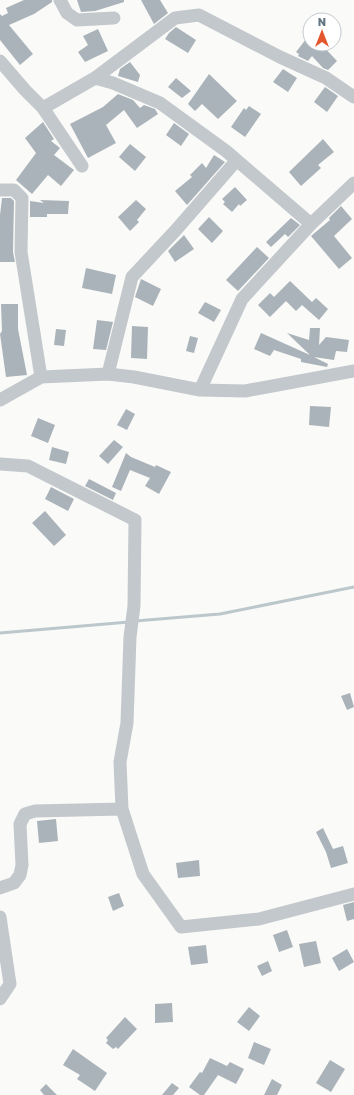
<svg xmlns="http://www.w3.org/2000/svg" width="354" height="1095" viewBox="0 0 354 1095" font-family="'Golos Text',sans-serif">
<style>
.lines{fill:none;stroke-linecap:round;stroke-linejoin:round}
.stream{stroke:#bbc7cb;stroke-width:3}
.building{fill:#aab3b9}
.minor{stroke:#c3c8cc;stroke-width:13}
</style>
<rect width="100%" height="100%" fill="#fafaf8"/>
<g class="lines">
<path class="stream" d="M135,621L220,614L354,587
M0,633L129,622"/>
</g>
<path class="building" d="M24,0H52V2L34,14L9,25L33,54L20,65L0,40V14L2,16L8,13L6,8Z
M77,0H124V2L95,11L81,12Z
M141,0H160L168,13L154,24Z
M176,27L196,40L188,53L165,39L169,33Z
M98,29L108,51L85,62L78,52L88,45L83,36Z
M310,34V44H321L337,61L328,70L323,68L312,56L308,61L298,56L299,54L296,52Z
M130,62L140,75L138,82L118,76L120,69Z
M283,69L297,78L288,92L273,82Z
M209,74L237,101L218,119L202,104L195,111L188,104Z
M176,78L191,91L182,98L168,87Z
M325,87L338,96L327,112L314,102Z
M118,94L133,100L140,108L144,105L155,109L158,114L137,128L124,110L106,125L116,143L88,158L70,124L103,107Z
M249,106L261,114L245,137L231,127L244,108L246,110Z
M43,122L54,139L51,141L60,148L54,155L74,170L61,186L48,175L32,194L16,180L36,153L25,138Z
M174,123L189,134L181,146L166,135Z
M323,139L334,152L318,165L321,168L301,186L289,172Z
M130,144L146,157L135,171L119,157Z
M214,155L225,162L187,205L175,191L192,177L190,175L202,163L206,168Z
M235,187L247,200L240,206L239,204L232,212L223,204L225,202L222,199Z
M2,198H11L14,201L13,252L15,262H0V215Z
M40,200L69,201L68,214H47V217H30V201L44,203Z
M136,200L146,209L137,220L139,222L130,231L118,217Z
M341,206L352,219L334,236L352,258L339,269L311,236L330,220L329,218Z
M209,217L223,231L212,243L198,229Z
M291,218L300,225L288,237L285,234L271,247L266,242Z
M184,235L194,249L175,262L168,251Z
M257,247L269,258L238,291L226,280Z
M86,268L116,275L112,294L82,288Z
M141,279L161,289L153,306L135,297Z
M290,281L312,302L316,298L328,309L319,320L302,305L296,311L286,301L270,317L258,305L270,293L274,297Z
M205,302L221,310L214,322L198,313Z
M1,304H18V329L27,375L6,377L0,334L2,331Z
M97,320L113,322L106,350L93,349Z
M132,326L148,327L147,359L131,358Z
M310,328H320L319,345L326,337L349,340L347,352L336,351L334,360L314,357L328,364L327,367L301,362V359L274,350L270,356L254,349L261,333L310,355L287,333L309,340Z
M56,329L66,330L64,346L54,345Z
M190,336L198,338L194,353L186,351Z
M310,406L331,407L329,427L309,425Z
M126,409L135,414L127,430L117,425Z
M38,418L55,425L48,443L31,436Z
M114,440L123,447L108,464L99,456Z
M52,447L69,452L66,464L49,460Z
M126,453L131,457L155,467L156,465L171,472L159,494L145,486L150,478L130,470L121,491L112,487Z
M89,479L116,493L113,500L85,486Z
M51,487L74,499L68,511L45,499Z
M45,511L66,535L54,546L32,523Z
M350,693L354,707L347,710L341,696Z
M56,819L58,841L39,843L37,821Z
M323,828L333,849L343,846L348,863L331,868L326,852L316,832Z
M199,860L200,876L178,878L176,863Z
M119,893L124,906L113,911L108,897Z
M354,902V919L347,921L343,905Z
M287,930L293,947L279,952L273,935Z
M316,941L321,963L304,967L299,944Z
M206,945L208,963L191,965L188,947Z
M347,949L354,962L339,971L332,958Z
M268,961L272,971L262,976L257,966Z
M172,1003L173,1022L155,1023V1004Z
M249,1007L260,1016L249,1031L237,1022Z
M125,1017L137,1029L118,1049L116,1047L113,1049L106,1043L108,1040L106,1038Z
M254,1042L271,1049L264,1065L248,1058Z
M73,1049L107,1073L95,1091L77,1079L80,1075L63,1065Z
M210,1058L227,1066L230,1062L244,1069L236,1084L218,1075L204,1095H200L189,1087L200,1072L202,1073Z
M330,1060L345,1069L331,1092L316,1083Z
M272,1079L282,1085L277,1095H264Z
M172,1083L179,1088L173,1095H162Z
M46,1084L57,1095H44L40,1090Z"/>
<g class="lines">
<path class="minor" d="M60,0L67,13L77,20L114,18
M0,61L25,90L43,108L95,78L113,83L160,103L226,151L311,224
M95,78L175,18L199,15L280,57L326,78L354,97
M43,108L82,166
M0,190H14L22,198L21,252L41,377
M108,374L132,277L176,230L236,161
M200,390L242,299L311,224L354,183
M0,400L41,377L108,374L134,377L200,390L245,391L354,371
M0,464L28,466L135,520L134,606L130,637L127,723L120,762L122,809
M0,888L14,883L20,875L22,865L20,824L25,814L35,811L122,809L143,874L181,927L259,919L354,894
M0,917L10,984L0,999"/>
</g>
<g transform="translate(322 32)"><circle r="19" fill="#ffffff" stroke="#c1c8cd"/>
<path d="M0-3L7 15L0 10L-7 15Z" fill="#e4572e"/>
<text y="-6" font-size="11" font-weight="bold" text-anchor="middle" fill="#657683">N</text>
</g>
</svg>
